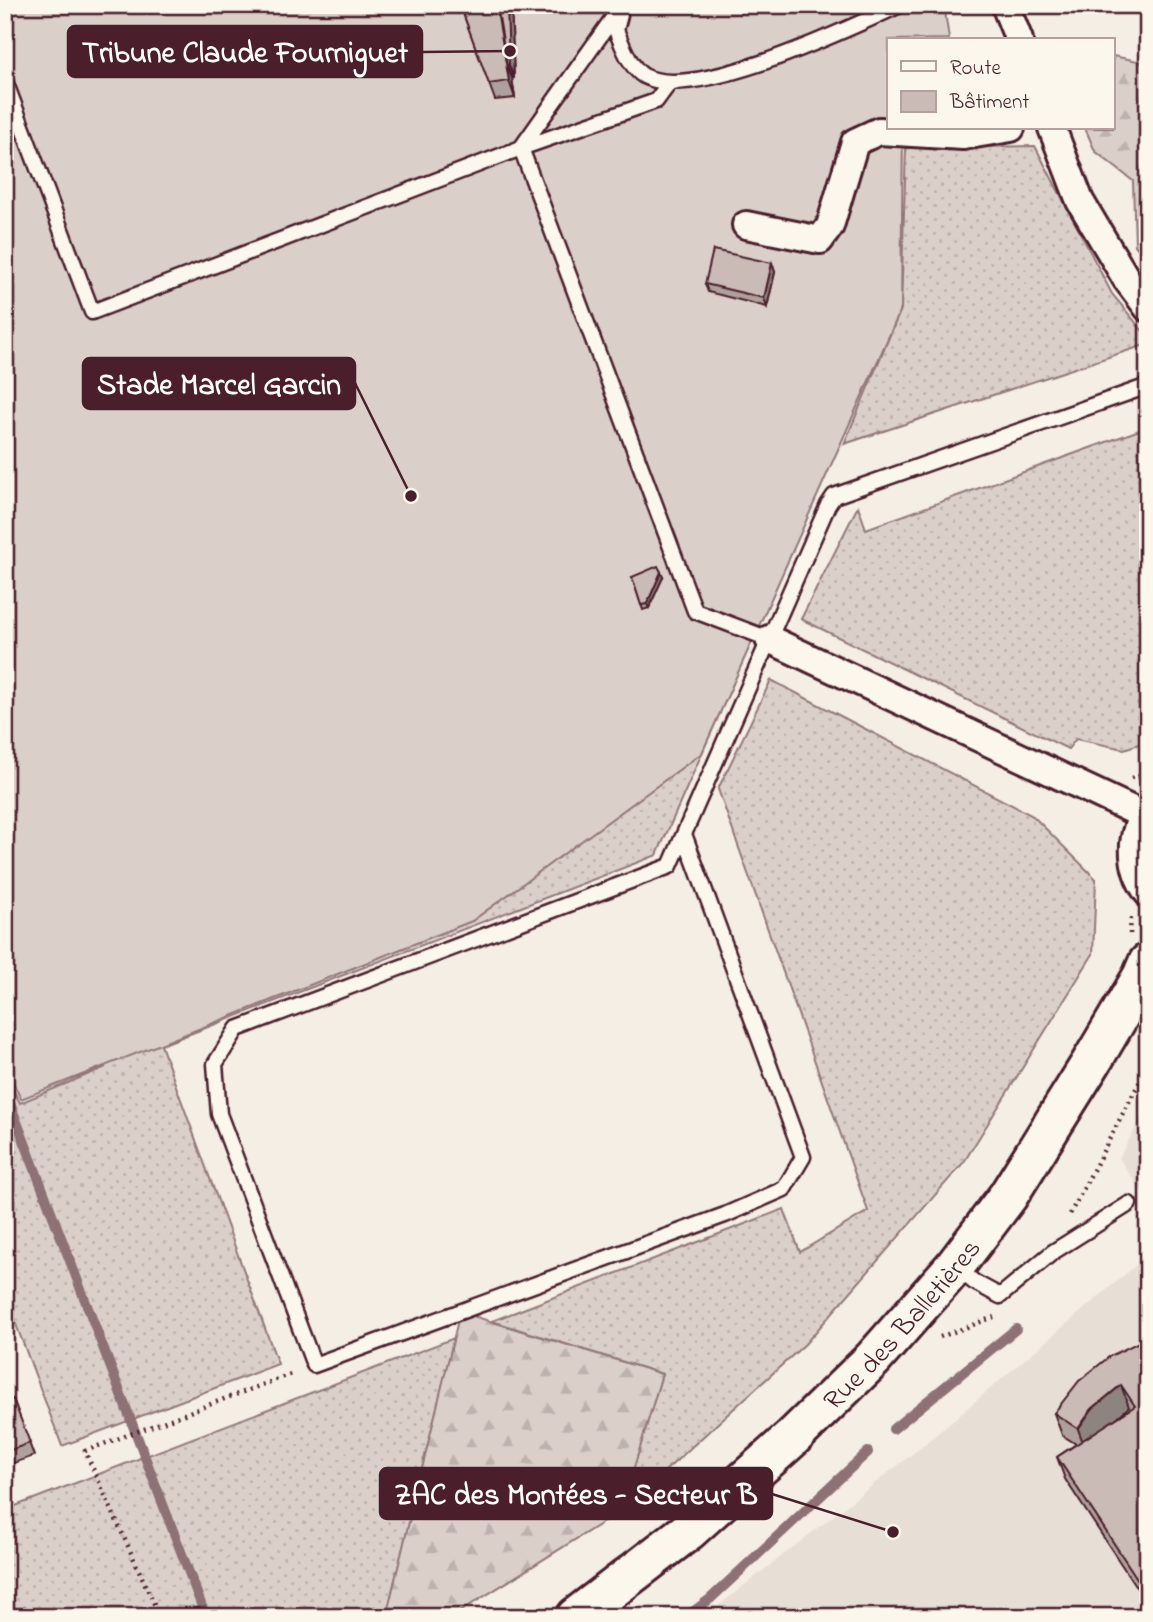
<svg xmlns="http://www.w3.org/2000/svg" width="1153" height="1622" viewBox="0 0 1153 1622" font-family="'Indie Flower',sans-serif">
<style>
.built{fill:#e7dfd6}
.grass{fill:url(#grass-dots);stroke:#92787a;stroke-width:2}
.forest{fill:url(#forest-firs);stroke:#92787a;stroke-width:2}
.pitch{fill:#dbd0c9;stroke:#92787a;stroke-width:2}
.lines{fill:none;stroke-linecap:round;stroke-linejoin:round}
.stream{stroke:#8d7174;stroke-width:10}
.service-casing{stroke:#4a1f2b;stroke-width:19}
.minor-casing{stroke:#4a1f2b;stroke-width:32}
.secondary-casing{stroke:#4a1f2b;stroke-width:44}
.path{stroke:#4a1f2b;stroke-width:4.5;stroke-dasharray:2 5;stroke-linecap:butt}
.service{stroke:#fbf7ec;stroke-width:14}
.minor{stroke:#fbf7ec;stroke-width:26}
.secondary{stroke:#fbf7ec;stroke-width:38}
.wall{fill:#aea19d;stroke:#4a1f2b;stroke-width:2}
.shaded-wall{fill:#8d837f;stroke:#4a1f2b;stroke-width:2}
.building{fill:#cabbb6;stroke:#4a1f2b;stroke-width:2}
.labels{text-anchor:middle;stroke-width:5;stroke-linejoin:round;paint-order:stroke}
.street-label{font-size:28px;fill:#4a1f2b;stroke:#fbf7ec}
.leader{fill:none;stroke:#4a1f2b;stroke-width:2.5}
.callout-dot{fill:#4a1f2b;stroke:#fbf7ec;stroke-width:2.5}
.callout{fill:#4a1f2b;stroke:#4a1f2b;stroke-width:2.5}
.callout-label{font-size:30px;text-anchor:middle;font-weight:bold;fill:#fff}
</style>
<defs>
<pattern id="grass-dots" width="8" height="8" patternUnits="userSpaceOnUse" patternTransform="scale(1.75)"><rect width="8" height="8" fill="#dbd0c9"/><path d="M2 2h.1M6 6h.1" fill="none" stroke="#bdb2ad" stroke-width="1.8" stroke-linecap="round"/></pattern>
<pattern id="forest-firs" width="22" height="20" patternUnits="userSpaceOnUse" patternTransform="scale(1.75)"><rect width="22" height="20" fill="#dbd0c9"/><path d="M5 1l3.5 6h-7zM16 11l3.5 6h-7z" fill="#bdb2ad"/></pattern>
</defs>
<rect width="100%" height="100%" fill="#f4eee4"/>
<filter id="ink" filterUnits="userSpaceOnUse"><feTurbulence type="fractalNoise" baseFrequency=".0143" numOctaves="2"/><feDisplacementMap in="SourceGraphic" scale="14" xChannelSelector="R" yChannelSelector="G"/><feConvolveMatrix kernelMatrix="1 2 1 2 8 2 1 2 1" color-interpolation-filters="sRGB"/></filter>
<g filter="url(#ink)">
<path class="built" d="M1148,1105V1202L1119,1158Z
M1148,1255V1617H704L920,1448Z"/>
<path class="grass" d="M5,131L733,683L657,855L161,1045L278,1364L62,1446L5,1295V1074L20,1103L106,1067L78,1077Z
M1035,146L1112,294L1148,337V344L844,444L901,309L906,148Z
M1148,427V741L1124,749L1076,739L1068,749L801,619L858,506L866,529Z
M771,680L1033,816L1096,879L1093,954L964,1162L805,1344L621,1511L662,1374L492,1321L784,1209L800,1252L868,1211L718,789Z
M454,1338L386,1617H5V1510Z"/>
<path class="forest" d="M1113,56L1148,63V260L1135,245L1133,181L1095,151L1085,128H1113Z
M460,1312L662,1374L621,1511L451,1617H386Z"/>
<path class="pitch" d="M5,5H944L949,39L889,40V128H903L901,309L702,753L472,921L21,1099L5,1066Z"/>
<g class="lines">
<path class="stream" d="M9,1101L206,1617
M893,1429L1016,1329
M686,1617L710,1599L868,1452"/>
<g class="service-casing">
<path id="service" d="M622,5L521,148L695,611L769,639
M620,15L616,30C622,44 630,68 644,76C694,103 849,28 900,5
M5,81L92,312L521,148L656,101L670,82
M684,834L803,1157L784,1189L725,1215L314,1365L219,1114L215,1064L237,1029L670,866L828,505L834,496L1148,386
M956,1267L974,1282L1000,1296L1053,1252L1129,1204"/>
</g>
<g class="minor-casing">
<path id="minor" d="M1005,5L1019,40
M1052,128L1080,201L1127,280L1148,308
M746,225L820,240L830,226L855,142L879,131L963,136L1011,128
M769,639L1143,815
M1148,808C1129,834 1129,867 1148,893"/>
</g>
<g class="secondary-casing">
<g id="secondary">
<path id="s1" d="M576,1617L688,1531L791,1439L873,1359L955,1266L1008,1196L1094,1058L1142,977L1148,963"/>
</g>
</g>
<path class="path" d="M1131,778L1148,774
M1130,934L1131,915
M1070,1214L1148,1066
M940,1337L994,1317
M160,1617L85,1451L294,1373"/>
<use href="#service" class="service"/>
<use href="#minor" class="minor"/>
<use href="#secondary" class="secondary"/>
</g>
<path class="wall" d="M460,5H511L514,78H512L515,98L495,100Z
M772,263L775,272L767,307L708,292L705,284Z
M632,577H663L649,608L643,610Z
M1148,1346V1605L1065,1479L1057,1457L1076,1444L1062,1435L1054,1413Z
M13,1399L34,1456L5,1466V1402Z"/>
<path class="shaded-wall" d="M496,5H511L514,78L509,65L507,66L512,78L515,98L509,81Z
M772,263L775,272L767,307L764,298Z
M661,572L663,577L649,608L647,604Z
M1121,1385L1129,1407L1101,1432L1086,1451L1078,1429L1092,1409Z"/>
<path class="building" d="M460,5H496L509,81L489,84Z
M497,5H507L509,65L507,66Z
M713,250L772,263L764,298L705,284Z
M658,566L661,572L647,604L641,605L632,577Z
M1145,1339L1148,1346V1591L1146,1592L1057,1457L1135,1406L1121,1385L1092,1409L1078,1429L1054,1413L1079,1381L1110,1356Z
M13,1399L30,1443L5,1452V1402Z"/>
</g>
<g class="labels">
<g class="street-label">
<text dy="10" stroke="none"><textPath href="#s1" startOffset="439">Rue des Balletières</textPath></text>
</g>
</g>
<path class="leader" d="M510 51L422 52M411 496L355 383M893 1532L772 1494"/>
<g class="callout-dot">
<circle cx="510" cy="51" r="7"/>
<circle cx="411" cy="496" r="7"/>
<circle cx="893" cy="1532" r="7"/>
</g>
<g class="callout">
<rect x="68" y="26" width="354" height="51" rx="7"/>
<rect x="83" y="358" width="272" height="51" rx="7"/>
<rect x="380" y="1468" width="392" height="51" rx="7"/>
</g>
<g class="callout-label">
<text x="245" y="62">Tribune Claude Fourniguet</text>
<text x="219" y="394">Stade Marcel Garcin</text>
<text x="576" y="1504">ZAC des Montées - Secteur B</text>
</g>
<rect width="1153" height="1622" fill="none" stroke="#fbf7ec" stroke-width="28"/>
<rect x="14" y="14" width="1125" height="1594" fill="none" stroke="#4a1f2b" stroke-width="2.5" filter="url(#ink)"/>
<rect x="887" y="38" width="228" height="91" fill="#fbf7ec" stroke="#b4a19f" stroke-width="2"/>
<rect x="901" y="61" width="35" height="10" fill="#fbf7ec" stroke="#b4a19f" stroke-width="2"/>
<text x="950" y="74" font-size="21" fill="#4a1f2b">Route</text>
<rect x="901" y="91" width="35" height="21" fill="#cabbb6" stroke="#b4a19f" stroke-width="2"/>
<text x="950" y="108" font-size="21" fill="#4a1f2b">Bâtiment</text>
</svg>
